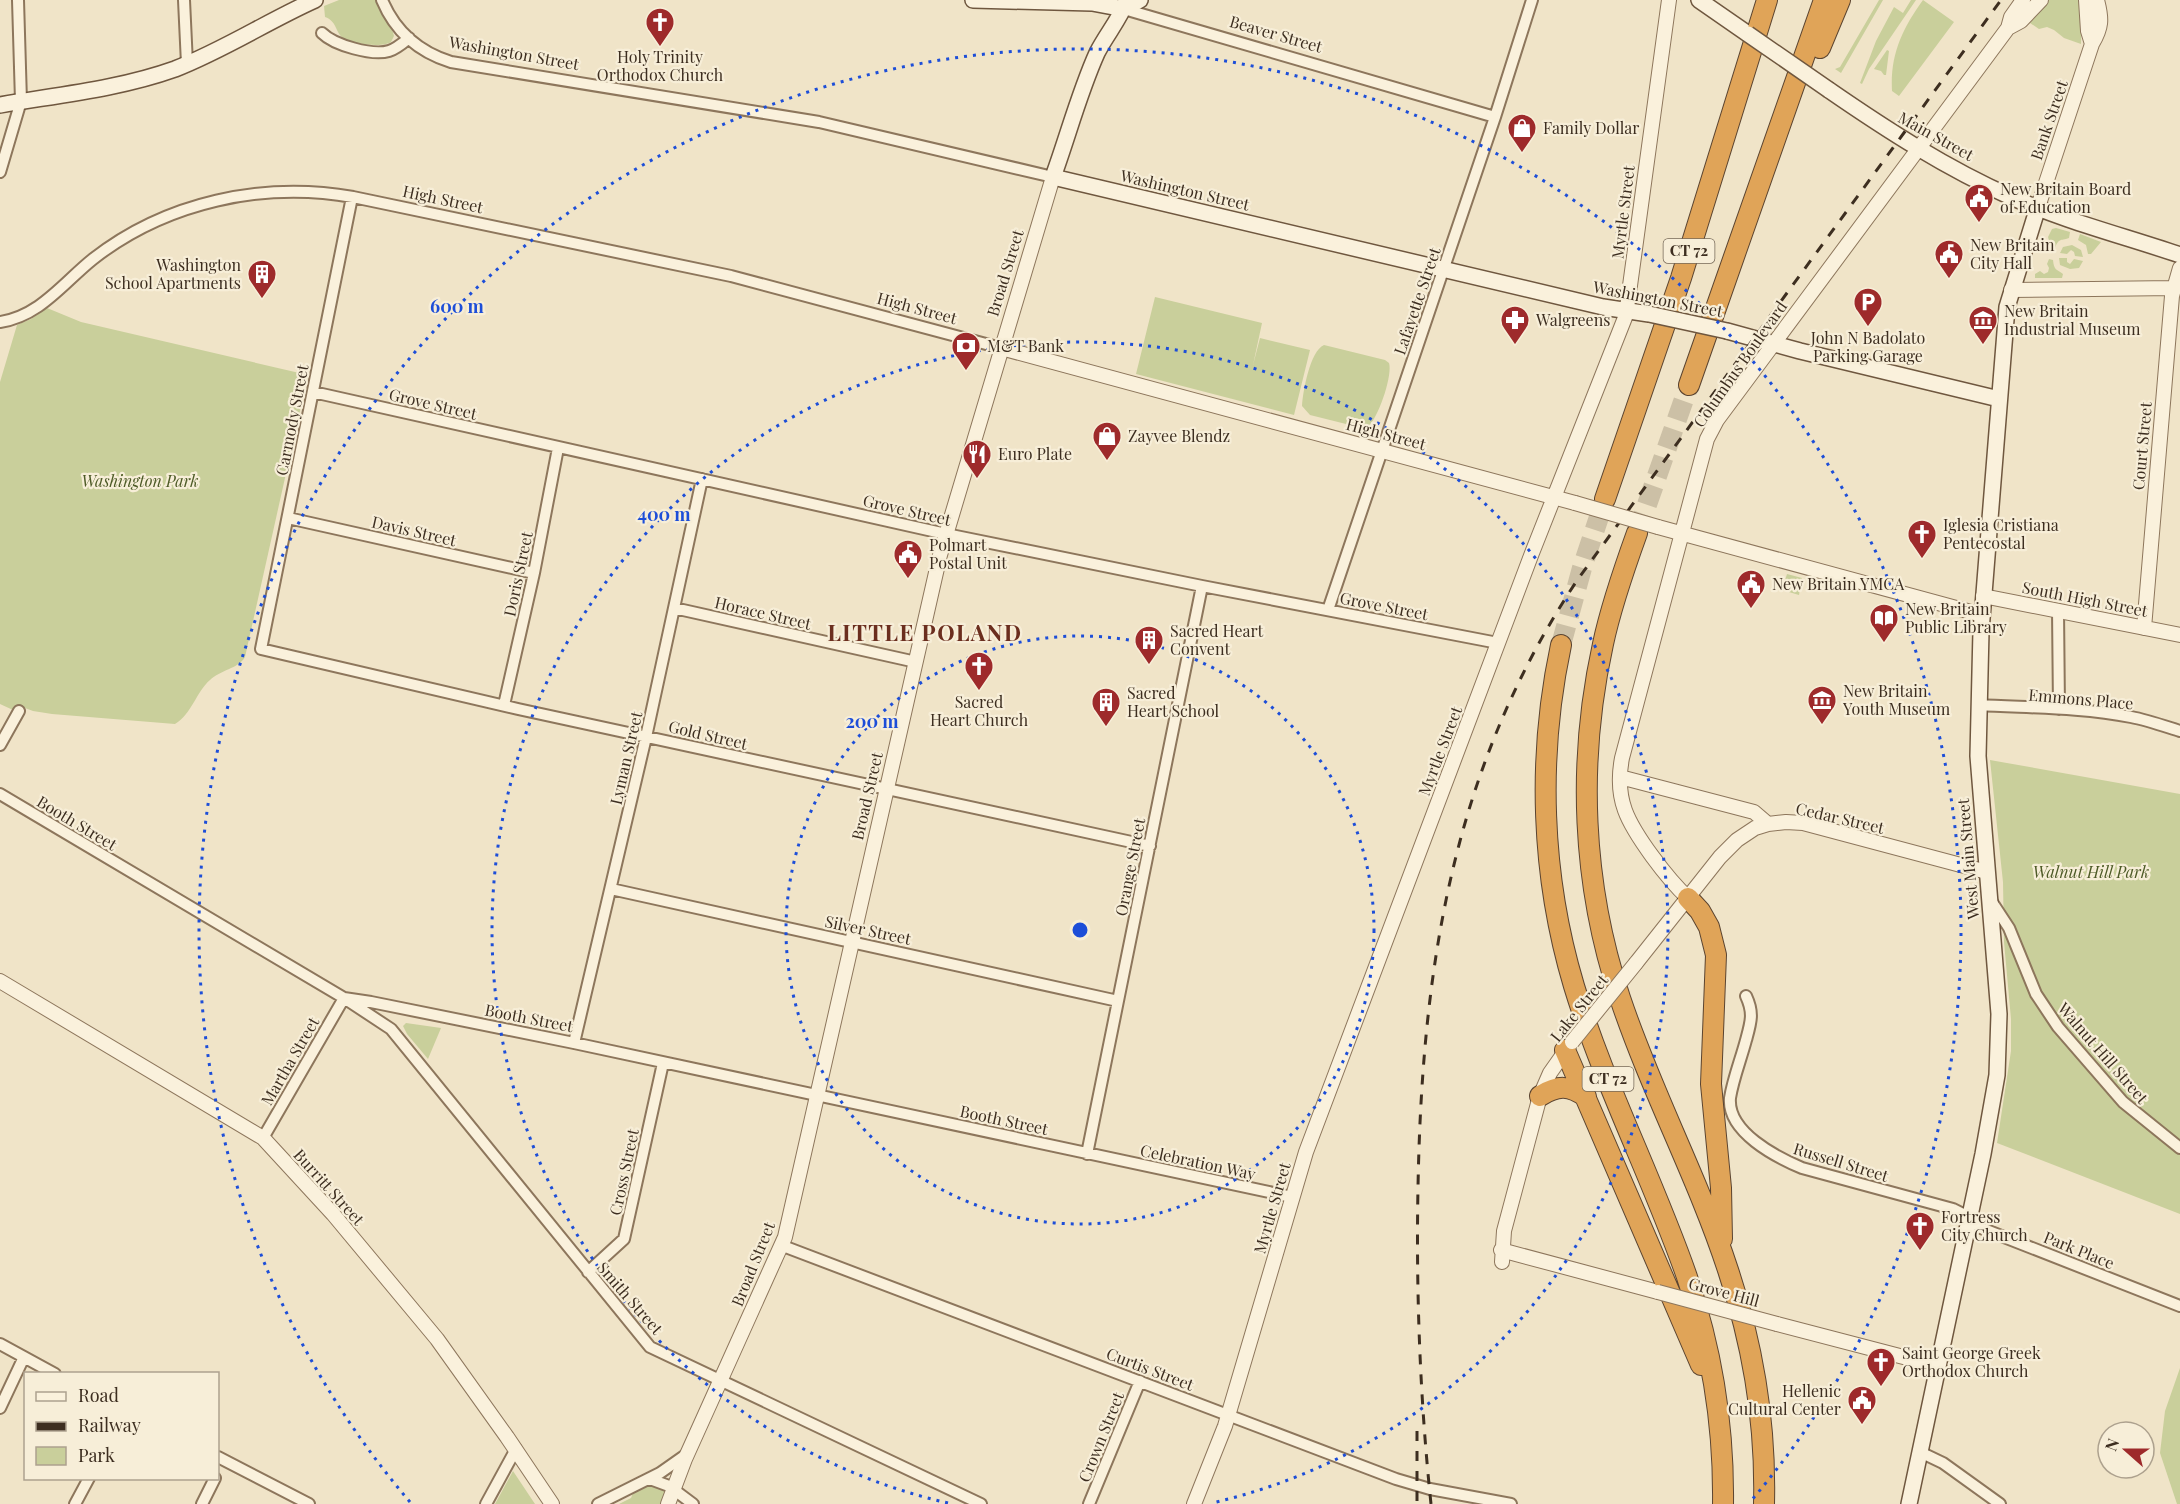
<svg xmlns="http://www.w3.org/2000/svg" width="2180" height="1504" viewBox="0 0 2180 1504" font-family="'Playfair Display',serif">
<style>
.green{fill:#c9cf9b}
.lines{fill:none;stroke-linecap:round;stroke-linejoin:round}
.motorway-tunnel{stroke:#ccc0a6;stroke-width:20;stroke-dasharray:20 10;stroke-linecap:butt}
.minor-casing{stroke:#8d765c;stroke-width:14}
.tertiary-casing{stroke:#8d765c;stroke-width:16}
.secondary-casing{stroke:#6f573f;stroke-width:18}
.motorway-casing{stroke:#5b4430;stroke-width:22}
.minor{stroke:#faf1dc;stroke-width:10}
.tertiary{stroke:#faf1dc;stroke-width:14}
.secondary{stroke:#faf1dc;stroke-width:15}
.motorway{stroke:#e0a458;stroke-width:20}
.rail{stroke:#3d2e20;stroke-width:3;stroke-dasharray:10 10;stroke-linecap:butt}
.tertiary-bridge-casing{stroke:#8d765c;stroke-width:16;stroke-linecap:butt}
.secondary-bridge-casing{stroke:#6f573f;stroke-width:18;stroke-linecap:butt}
.tertiary-bridge{stroke:#faf1dc;stroke-width:14}
.secondary-bridge{stroke:#faf1dc;stroke-width:15}
.ring{fill:none;stroke:#1d4ed8;stroke-width:3;stroke-dasharray:3 6}
.labels{text-anchor:middle;stroke-width:4.5;stroke-linejoin:round;paint-order:stroke}
.shield{fill:#f7eed8;stroke:#756857;stroke-width:1.5}
.shield-label{font-size:15px;font-weight:bold;fill:#3d2e20}
.street-label{font-size:16px;fill:#3d2e20;stroke:#f7eed8}
.poi-label{font-size:16px;fill:#3d2e20;stroke:#f7eed8;text-anchor:start}
.park-label{font-size:16px;font-style:italic;fill:#4d5a26;stroke:#f7eed8}
.district-label{font-size:22px;font-weight:bold;letter-spacing:1.5px;fill:#6b2e1e;stroke:#f7eed8}
.centre{fill:#1d4ed8;stroke:#f7eed8;stroke-width:3}
.ring-label{font-size:18px;text-anchor:middle;font-weight:bold;fill:#1d4ed8;stroke:#f7eed8;stroke-width:4.5;stroke-linejoin:round;paint-order:stroke}
</style>
<rect width="100%" height="100%" fill="#f0e4c8"/>
<path class="green" d="M339,0H375L393,32L394,36L391,42C383,48 352,44 343,38C335,32 337,21 325,17L324,6Z
M1879,0H1883L1841,73L1835,69L1840,67Z
M1911,0H1916L1869,69L1862,84L1860,83L1876,41L1894,7L1903,13Z
M1923,0L1954,22L1899,96L1892,91C1890,55 1902,29 1923,0Z
M2048,0H2082L2081,44L2064,38L2054,30L2047,27L2039,29L2030,23Z
M1887,50L1889,51L1886,75H1884L1881,71L1874,69Z
M2056,228L2070,232L2069,238C2060,241 2059,238 2055,248H2051L2048,237L2052,229Z
M2080,234L2101,242L2091,254H2088L2086,245L2078,240Z
M2072,245L2081,250L2083,257L2075,256L2074,252L2071,250L2067,254L2060,253L2063,247Z
M2059,258H2067V262L2070,264L2074,259L2083,261L2079,268L2070,269L2060,265Z
M2049,259L2053,260C2054,270 2056,269 2063,274L2062,278H2035V274L2040,271L2044,274L2048,272L2049,268L2047,264Z
M1155,297L1262,323L1253,365L1260,338L1310,350L1294,415L1136,374Z
M47,308L81,322L308,375L245,657C238,669 220,670 210,680C196,692 192,714 175,724L52,714L33,711L17,705L13,710L0,704V382L17,325L31,319Z
M1324,345L1385,360L1389,363C1393,376 1377,422 1366,429L1310,415L1302,406C1303,391 1310,351 1324,345Z
M1787,574L1802,578L1799,595L1782,590Z
M1990,760L2180,794V1214L1997,1143L2011,1051V1019L2004,942L2003,882Z
M406,1023L441,1028L428,1059L407,1034L403,1026Z
M2180,1368V1504H2177L2160,1453L2165,1411Z
M513,1471L535,1504H495Z
M651,1484L666,1490L667,1494L665,1504H619L631,1498L633,1493Z"/>
<g class="lines">
<path class="motorway-tunnel" d="M1637,533L1689,385
M1561,645L1582,568L1605,499"/>
<g class="minor-casing">
<path id="minor" d="M184,0L187,64
M382,0C395,31 419,52 451,62L819,122L1053,177
M1124,9L1495,117
M322,33C334,45 372,56 389,51C396,49 403,43 409,38
M0,172L21,101L18,0
M352,197L261,649L518,709L1150,846
M0,322C40,316 63,283 93,259C166,202 263,181 353,197L731,276L1001,348
M313,392L946,534L1202,586L1498,643
M288,518L534,573
M674,608L916,662
M1328,610L1495,117L1532,0
M2058,610L2059,709
M504,705L534,573L558,448
M1978,705C2029,708 2081,707 2131,717C2147,720 2164,726 2180,731
M0,745L19,711
M0,794L344,998L371,1002L574,1043L1292,1197
M611,889L1118,1001
M1990,899L2009,928L2036,994L2058,1027L2123,1102L2180,1148
M1746,996C1754,1013 1751,1022 1746,1040C1741,1059 1733,1079 1730,1098C1727,1132 1776,1157 1802,1168L1953,1209L1965,1215L1981,1228L2180,1306
M574,1043L646,737L702,479
M263,1138L344,998L391,1029L650,1347L981,1504
M1087,1154L1202,586
M783,1246L1396,1479L1430,1489L1511,1504
M588,1272L624,1239L663,1063
M0,1344L55,1374
M0,1408L24,1357
M1920,1452L1943,1463L2000,1504
M218,1457L309,1504
M650,1479L669,1486L693,1504
M75,1504L89,1478
M202,1504L215,1478
M486,1504L516,1449
M598,1504L660,1473L687,1454
M1089,1504L1140,1381"/>
</g>
<g class="tertiary-casing">
<path id="tertiary" d="M2086,0L2088,31L2092,44
M2008,28L2021,21L2041,0
M2038,207L2092,44C2102,27 2102,19 2097,0
M2011,290L2174,288
M1001,348L1575,503
M1658,527L1982,615
M1983,596L2180,635
M2144,628L2172,296L2180,268
M1620,777L1754,812L1768,824
M1688,898C1674,885 1663,871 1652,856C1628,823 1614,800 1622,758L1707,439L1717,420L2008,28L2011,17L2023,0
M1636,963L1720,857L1737,840L1755,828L1768,824L1786,822L1803,823L1987,872
M0,981L263,1138L333,1214L437,1339L507,1437L552,1504
M1501,1250L1658,1292
M1502,1262L1504,1231L1540,1096L1550,1073L1569,1046
M1777,1324L1938,1366
M668,1504L685,1459L785,1237L940,555L1053,177
M1194,1504L1225,1426L1306,1152L1532,553L1626,315L1669,0"/>
</g>
<g class="secondary-casing">
<path id="secondary" d="M973,0L1092,3L1124,9
M1127,0C1120,19 1106,35 1097,53C1079,93 1068,136 1053,177L1603,307L1649,314
M1699,0L1748,34
M1124,9L1140,0
M1829,90C1887,130 1946,168 2011,197C2065,221 2124,236 2180,255
M0,105C58,95 119,89 175,69C224,50 268,21 315,0
M1727,331L1800,351L1999,399
M1909,1504L1983,1154L1997,1075L1999,1014L1978,756L1981,631L2007,307L2038,207"/>
</g>
<g class="motorway-casing">
<path id="motorway" d="M1820,48L1840,0
M1689,385L1824,0
M1605,499L1681,278L1767,0
M1637,533C1624,569 1611,606 1603,644C1577,762 1582,884 1620,998C1651,1091 1698,1178 1728,1270C1753,1345 1766,1425 1764,1504
M1561,645C1537,757 1541,876 1574,986C1604,1085 1653,1179 1687,1277C1712,1350 1724,1427 1723,1504
M1688,898L1700,911L1709,927L1716,955L1711,1084L1721,1188L1722,1239
M1565,1050L1701,1365
M1540,1096C1558,1085 1569,1085 1586,1097"/>
</g>
<use href="#minor" class="minor"/>
<use href="#tertiary" class="tertiary"/>
<use href="#secondary" class="secondary"/>
<use href="#motorway" class="motorway"/>
<path class="rail" d="M1417,1431V1504
M1431,1504C1420,1399 1416,1293 1418,1187C1422,966 1453,766 1578,579L2001,0"/>
<g class="tertiary-bridge-casing">
<path id="tertiary-bridge" d="M1575,503L1658,527
M1572,1042L1636,963
M1658,1292L1777,1324"/>
</g>
<g class="secondary-bridge-casing">
<path id="secondary-bridge" d="M1748,34L1829,90
M1649,314L1727,331"/>
</g>
<use href="#tertiary-bridge" class="tertiary-bridge"/>
<use href="#secondary-bridge" class="secondary-bridge"/>
</g>
<g class="ring">
<circle cx="1080" cy="930" r="294"/>
<path d="M948 1503A588 588 0 1 1 1212 1503"/>
<path d="M410 1502A881 881 0 1 1 1750 1502"/>
</g>
<defs>
<g id="church-pin" transform="scale(1.5)"><path d="M0 17L-7.5 6A9.5 9.5 0 1 1 7.5 6Z" fill="#9e2a2b" stroke="#f7eed8"/><path d="M-1.2-6h2.4v3.5h3.3v2.4h-3.3V6h-2.4V-.1h-3.3v-2.4h3.3Z" fill="#fff"/></g>
<g id="shop-pin" transform="scale(1.5)"><path d="M0 17L-7.5 6A9.5 9.5 0 1 1 7.5 6Z" fill="#9e2a2b" stroke="#f7eed8"/><path d="M-5-2.5h2.3a2.7 3.5 0 0 1 5.4 0H5L5.5 6h-11ZM-1.5-2.5h3a1.5 2.3 0 0 0-3 0Z" fill="#fff"/></g>
<g id="civic-pin" transform="scale(1.5)"><path d="M0 17L-7.5 6A9.5 9.5 0 1 1 7.5 6Z" fill="#9e2a2b" stroke="#f7eed8"/><path d="M-.6-6.5H3V-4.5H.6V-3L4-1V1h2V6H-6V1h2V-1L-.6-3ZM-1.2 2.5V6h2.4V2.5Z" fill="#fff"/></g>
<g id="building-pin" transform="scale(1.5)"><path d="M0 17L-7.5 6A9.5 9.5 0 1 1 7.5 6Z" fill="#9e2a2b" stroke="#f7eed8"/><path d="M-4-6H4V6H1V3H-1V6H-4ZM-2.5-4.3h1.7v1.8h-1.7ZM.8-4.3h1.7v1.8H.8ZM-2.5-1h1.7V.8h-1.7ZM.8-1h1.7V.8H.8Z" fill="#fff"/></g>
<g id="parking-pin" transform="scale(1.5)"><path d="M0 17L-7.5 6A9.5 9.5 0 1 1 7.5 6Z" fill="#9e2a2b" stroke="#f7eed8"/><path d="M-3.5-5.5H1a3.5 3.5 0 0 1 0 7H-1V5.5H-3.5ZM-1-3.4V-.6H.8a1.4 1.4 0 0 0 0-2.8Z" fill="#fff"/></g>
<g id="pharmacy-pin" transform="scale(1.5)"><path d="M0 17L-7.5 6A9.5 9.5 0 1 1 7.5 6Z" fill="#9e2a2b" stroke="#f7eed8"/><path d="M-2-6h4v4h4v4h-4v4h-4v-4h-4v-4h4Z" fill="#fff"/></g>
<g id="museum-pin" transform="scale(1.5)"><path d="M0 17L-7.5 6A9.5 9.5 0 1 1 7.5 6Z" fill="#9e2a2b" stroke="#f7eed8"/><path d="M0-6L6-3V-2H-6V-3ZM-5-1h2V3h-2ZM-1-1h2V3h-2ZM3-1h2V3H3ZM-6 4H6V6H-6Z" fill="#fff"/></g>
<g id="bank-pin" transform="scale(1.5)"><path d="M0 17L-7.5 6A9.5 9.5 0 1 1 7.5 6Z" fill="#9e2a2b" stroke="#f7eed8"/><path d="M-6-4H6V4H-6ZM0-2.3a2.3 2.3 0 1 0 0 4.6a2.3 2.3 0 1 0 0-4.6Z" fill="#fff"/></g>
<g id="restaurant-pin" transform="scale(1.5)"><path d="M0 17L-7.5 6A9.5 9.5 0 1 1 7.5 6Z" fill="#9e2a2b" stroke="#f7eed8"/><path d="M-5-6h1v4h1v-4h1v4h1v-4h1v5L-1.5 .5V6h-2V.5L-5-1ZM5-6V6H3V1.5H1.5Q1.5-4 5-6Z" fill="#fff"/></g>
<g id="library-pin" transform="scale(1.5)"><path d="M0 17L-7.5 6A9.5 9.5 0 1 1 7.5 6Z" fill="#9e2a2b" stroke="#f7eed8"/><path d="M-6-4Q-3-5.5-.7-3.5V5Q-3 3-6 4ZM6-4Q3-5.5 .7-3.5V5Q3 3 6 4Z" fill="#fff"/></g>
</defs>
<g fill-rule="evenodd">
<use href="#church-pin" x="660" y="22"/>
<use href="#shop-pin" x="1522" y="128"/>
<use href="#civic-pin" x="1979" y="198"/>
<use href="#civic-pin" x="1949" y="254"/>
<use href="#building-pin" x="262" y="274"/>
<use href="#parking-pin" x="1868" y="302"/>
<use href="#pharmacy-pin" x="1515" y="320"/>
<use href="#museum-pin" x="1983" y="320"/>
<use href="#bank-pin" x="966" y="346"/>
<use href="#shop-pin" x="1107" y="436"/>
<use href="#restaurant-pin" x="977" y="454"/>
<use href="#church-pin" x="1922" y="534"/>
<use href="#civic-pin" x="908" y="554"/>
<use href="#civic-pin" x="1751" y="584"/>
<use href="#library-pin" x="1884" y="618"/>
<use href="#building-pin" x="1149" y="640"/>
<use href="#church-pin" x="979" y="666"/>
<use href="#museum-pin" x="1822" y="700"/>
<use href="#building-pin" x="1106" y="702"/>
<use href="#church-pin" x="1920" y="1226"/>
<use href="#church-pin" x="1881" y="1362"/>
<use href="#civic-pin" x="1862" y="1400"/>
</g>
<g class="labels">
<g class="shield">
<rect x="1663.5" y="239" width="51" height="24" rx="4.5"/>
<rect x="1582.5" y="1067" width="51" height="24" rx="4.5"/>
</g>
<g class="shield-label">
<text x="1689" y="256">CT 72</text>
<text x="1608" y="1084">CT 72</text>
</g>
<g class="street-label">
<text transform="translate(1276 34) rotate(16)" y="6">Beaver Street</text>
<text transform="translate(514 53) rotate(10)" y="6">Washington Street</text>
<text transform="translate(2049 120) rotate(-71)" y="6">Bank Street</text>
<text transform="translate(1936 136) rotate(29)" y="6">Main Street</text>
<text transform="translate(1185 190) rotate(13)" y="6">Washington Street</text>
<text transform="translate(443 199) rotate(12)" y="6">High Street</text>
<text transform="translate(1623 212) rotate(-83)" y="6">Myrtle Street</text>
<text transform="translate(1005 273) rotate(-73)" y="6">Broad Street</text>
<text transform="translate(1658 299) rotate(11)" y="6">Washington Street</text>
<text transform="translate(1417 301) rotate(-71)" y="6">Lafayette Street</text>
<text transform="translate(917 308) rotate(15)" y="6">High Street</text>
<text transform="translate(1740 364) rotate(-55)" y="6">Columbus Boulevard</text>
<text transform="translate(433 404) rotate(13)" y="6">Grove Street</text>
<text transform="translate(292 420) rotate(-79)" y="6">Carmody Street</text>
<text transform="translate(1386 434) rotate(15)" y="6">High Street</text>
<text transform="translate(2142 446) rotate(-85)" y="6">Court Street</text>
<text transform="translate(907 510) rotate(13)" y="6">Grove Street</text>
<text transform="translate(414 531) rotate(13)" y="6">Davis Street</text>
<text transform="translate(518 574) rotate(-78)" y="6">Doris Street</text>
<text transform="translate(2085 599) rotate(11)" y="6">South High Street</text>
<text transform="translate(1384 606) rotate(11)" y="6">Grove Street</text>
<text transform="translate(763 613) rotate(13)" y="6">Horace Street</text>
<text transform="translate(2081 699) rotate(5)" y="6">Emmons Place</text>
<text transform="translate(708 735) rotate(13)" y="6">Gold Street</text>
<text transform="translate(1440 751) rotate(-69)" y="6">Myrtle Street</text>
<text transform="translate(626 758) rotate(-77)" y="6">Lyman Street</text>
<text transform="translate(867 796) rotate(-77)" y="6">Broad Street</text>
<text transform="translate(1840 818) rotate(13)" y="6">Cedar Street</text>
<text transform="translate(77 823) rotate(31)" y="6">Booth Street</text>
<text transform="translate(1968 859) rotate(-95)" y="6">West Main Street</text>
<text transform="translate(1130 867) rotate(-79)" y="6">Orange Street</text>
<text transform="translate(868 930) rotate(12)" y="6">Silver Street</text>
<text transform="translate(1579 1008) rotate(-51)" y="6">Lake Street</text>
<text transform="translate(529 1018) rotate(11)" y="6">Booth Street</text>
<text transform="translate(2103 1053) rotate(49)" y="6">Walnut Hill Street</text>
<text transform="translate(290 1061) rotate(-60)" y="6">Martha Street</text>
<text transform="translate(1004 1120) rotate(12)" y="6">Booth Street</text>
<text transform="translate(1198 1162) rotate(12)" y="6">Celebration Way</text>
<text transform="translate(1841 1162) rotate(17)" y="6">Russell Street</text>
<text transform="translate(624 1172) rotate(-78)" y="6">Cross Street</text>
<text transform="translate(329 1187) rotate(48)" y="6">Burritt Street</text>
<text transform="translate(1272 1208) rotate(-74)" y="6">Myrtle Street</text>
<text transform="translate(2079 1250) rotate(22)" y="6">Park Place</text>
<text transform="translate(753 1264) rotate(-68)" y="6">Broad Street</text>
<text transform="translate(1724 1292) rotate(15)" y="6">Grove Hill</text>
<text transform="translate(630 1298) rotate(49)" y="6">Smith Street</text>
<text transform="translate(1150 1369) rotate(21)" y="6">Curtis Street</text>
<text transform="translate(1101 1437) rotate(-68)" y="6">Crown Street</text>
</g>
<g class="poi-label">
<text x="660" y="63" text-anchor="middle">Holy Trinity<tspan x="660" dy="18">Orthodox Church</tspan></text>
<text x="1543" y="134">Family Dollar</text>
<text x="2000" y="195">New Britain Board<tspan x="2000" dy="18">of Education</tspan></text>
<text x="1970" y="251">New Britain<tspan x="1970" dy="18">City Hall</tspan></text>
<text x="241" y="271" text-anchor="end">Washington<tspan x="241" dy="18">School Apartments</tspan></text>
<text x="2004" y="317">New Britain<tspan x="2004" dy="18">Industrial Museum</tspan></text>
<text x="1536" y="326">Walgreens</text>
<text x="1868" y="344" text-anchor="middle">John N Badolato<tspan x="1868" dy="18">Parking Garage</tspan></text>
<text x="987" y="352">M&amp;T Bank</text>
<text x="1128" y="442">Zayvee Blendz</text>
<text x="998" y="460">Euro Plate</text>
<text x="1943" y="531">Iglesia Cristiana<tspan x="1943" dy="18">Pentecostal</tspan></text>
<text x="929" y="551">Polmart<tspan x="929" dy="18">Postal Unit</tspan></text>
<text x="1772" y="590">New Britain YMCA</text>
<text x="1905" y="615">New Britain<tspan x="1905" dy="18">Public Library</tspan></text>
<text x="1170" y="637">Sacred Heart<tspan x="1170" dy="18">Convent</tspan></text>
<text x="1843" y="697">New Britain<tspan x="1843" dy="18">Youth Museum</tspan></text>
<text x="1127" y="699">Sacred<tspan x="1127" dy="18">Heart School</tspan></text>
<text x="979" y="708" text-anchor="middle">Sacred<tspan x="979" dy="18">Heart Church</tspan></text>
<text x="1941" y="1223">Fortress<tspan x="1941" dy="18">City Church</tspan></text>
<text x="1902" y="1359">Saint George Greek<tspan x="1902" dy="18">Orthodox Church</tspan></text>
<text x="1841" y="1397" text-anchor="end">Hellenic<tspan x="1841" dy="18">Cultural Center</tspan></text>
</g>
<g class="park-label">
<text x="140" y="487">Washington Park</text>
<text x="2091" y="878">Walnut Hill Park</text>
</g>
<g class="district-label">
<text x="925" y="641">LITTLE POLAND</text>
</g>
</g>
<circle cx="1080" cy="930" r="9" class="centre"/>
<g class="ring-label">
<text x="457" y="313">600 m</text>
<text x="664" y="521">400 m</text>
<text x="872" y="728">200 m</text>
</g>
<rect x="24" y="1372" width="195" height="108" fill="#f7eed8" stroke="#ada18e" stroke-width="1.5"/>
<rect x="36" y="1392" width="30" height="9" fill="#faf1dc" stroke="#ada18e" stroke-width="1.5"/>
<text x="78" y="1402" font-size="18" fill="#3d2e20">Road</text>
<rect x="36" y="1422" width="30" height="9" fill="#3d2e20" stroke="#ada18e" stroke-width="1.5"/>
<text x="78" y="1432" font-size="18" fill="#3d2e20">Railway</text>
<rect x="36" y="1447" width="30" height="18" fill="#c9cf9b" stroke="#ada18e" stroke-width="1.5"/>
<text x="78" y="1462" font-size="18" fill="#3d2e20">Park</text>
<g transform="translate(2126 1450) rotate(291)"><circle r="28" fill="#f7eed8" stroke="#ada18e" stroke-width="1.5"/>
<path d="M0-4.5L10 22L0 15L-10 22Z" fill="#9e2a2b"/>
<text y="-9" font-size="16" font-weight="bold" text-anchor="middle" fill="#3d2e20">N</text>
</g>
</svg>
